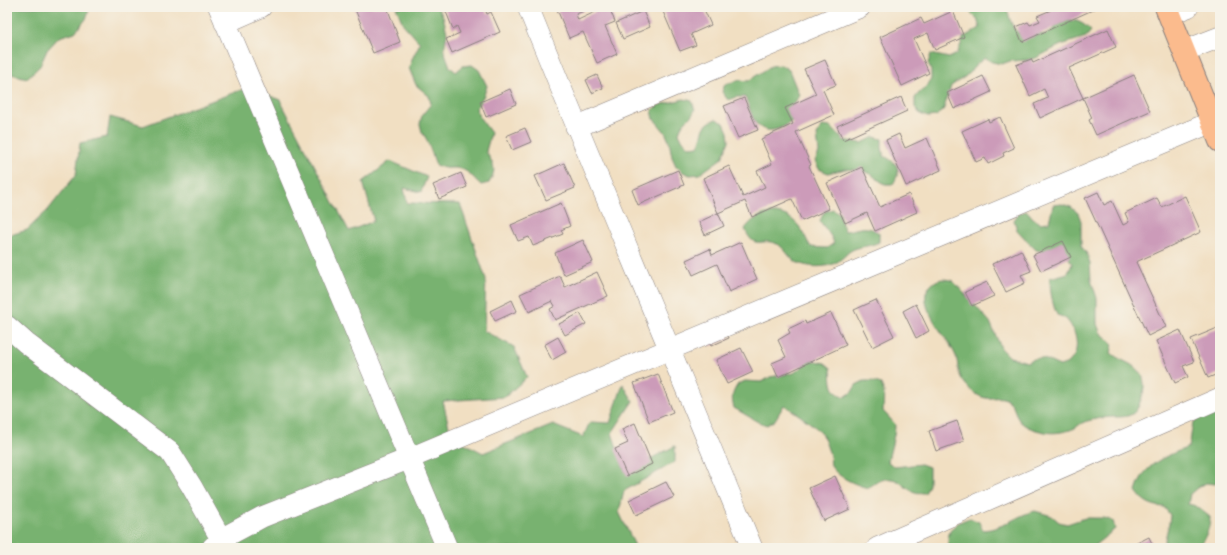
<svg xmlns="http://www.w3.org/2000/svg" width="1227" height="555" viewBox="0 0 1227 555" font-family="'IM FELL English',serif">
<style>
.forest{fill:#78b270;stroke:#4d6a56}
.building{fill:#cc9bb9}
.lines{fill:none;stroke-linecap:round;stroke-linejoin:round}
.minor-casing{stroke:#8a807e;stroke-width:22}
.major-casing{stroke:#8a807e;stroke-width:24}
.minor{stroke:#fff;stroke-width:21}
.major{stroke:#fbbb8d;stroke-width:22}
</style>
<rect width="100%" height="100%" fill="#f7f3e8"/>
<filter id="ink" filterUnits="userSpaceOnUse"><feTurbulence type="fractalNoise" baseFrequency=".025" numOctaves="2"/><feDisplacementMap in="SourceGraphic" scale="8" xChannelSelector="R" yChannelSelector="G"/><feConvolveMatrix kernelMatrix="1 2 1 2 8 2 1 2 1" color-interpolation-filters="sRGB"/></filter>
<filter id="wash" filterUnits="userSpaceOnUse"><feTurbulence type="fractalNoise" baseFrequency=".012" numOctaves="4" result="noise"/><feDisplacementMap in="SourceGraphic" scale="16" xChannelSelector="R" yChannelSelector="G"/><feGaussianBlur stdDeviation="0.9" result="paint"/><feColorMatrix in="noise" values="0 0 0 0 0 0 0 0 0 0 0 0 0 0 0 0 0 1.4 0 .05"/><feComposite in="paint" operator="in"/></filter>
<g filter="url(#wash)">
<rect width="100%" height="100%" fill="#f1dfc2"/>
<path class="forest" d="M7,7H90L86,19L75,32L59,37L47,50L40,66L27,78L7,73Z
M396,7H437L443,16L447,33L444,50L450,67L456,72L463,66L472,65L479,70L487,86L484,95L476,109L480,118L491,133L486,151C493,166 498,167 489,183L481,185C475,180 469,171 461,169C451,166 448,171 436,165L427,140L422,132L420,124L422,115L431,104L429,96L416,85L409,68L412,59L420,43L403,24Z
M970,7H1008L1007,9C1012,26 1014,38 1034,36C1038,35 1042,35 1046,34C1051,32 1054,28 1058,25C1070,16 1082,21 1091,31L1086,37L1061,45L1036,58L1028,60L1010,61L1002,64L992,62L985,58L978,63L966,76L951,86L943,111L936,116L928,117L920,114L915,107V98L920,92L927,87L931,79V71L928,63L931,54L949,58L957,54L964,37L980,28L977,19L970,12Z
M781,65L789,70L799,95L791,110L795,118C786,128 766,137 756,123C752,118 749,105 745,97H736L728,100L722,92L725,84L740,80L748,81L771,66Z
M249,87L280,100L349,231L374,221L363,182L390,161L427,177L421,192L404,188L407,203L460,204L486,279L484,331L514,347L527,377L505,397L443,401L451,436L483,453L553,425L583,437L590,422L610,423L623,384L633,401L612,433L625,472L675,446V462L624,491L619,512L636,548H7V236L27,230L48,210L76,175L80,143L107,137L110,117L143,126Z
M684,99L692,101L695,110C689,121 682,121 679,133L683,141L690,147L698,146C705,133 699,126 716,119L724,123L728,132L729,141L722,158L700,174L690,175L683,172L676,166L672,157L669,141L665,132L654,119L652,110L659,105Z
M822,126L831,127L843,140L862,143L874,137L882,139V148L884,156C898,163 902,170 893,184H885L877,179L871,174L863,171L846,169L828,173L819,169L815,161L819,153L817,135Z
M1062,204L1071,207L1078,213L1081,221V246L1087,254L1090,263L1091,280L1097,298V324L1100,332L1113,344L1111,353C1125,365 1145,364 1144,387C1144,392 1142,397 1140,402C1134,422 1120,415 1103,418C1096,419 1089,420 1082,423C1080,424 1077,427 1075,428C1067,432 1053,434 1045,432C1034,430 1019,426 1016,414C1014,410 1013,404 1009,401C1002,395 993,399 986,398C979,397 972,392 968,387C964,383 960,377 959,372C957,366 958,359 955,354C948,337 912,302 931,285C938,278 944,278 953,281L990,322L1001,348L1010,357L1027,362C1042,354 1046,361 1060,366C1062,365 1067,364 1069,362C1082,351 1076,329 1066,319C1064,317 1060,316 1057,315C1052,303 1050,291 1050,278L1068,273L1072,264L1068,256L1036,250L1017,230L1014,220L1019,213L1027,211L1033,218L1040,223L1049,222L1053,205Z
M833,209L840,214L841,222L845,231C860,229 866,224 879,233V242C869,247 860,246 852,250C848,252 844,257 840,260C829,269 808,268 796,262C788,257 784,246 775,243C761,238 754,251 745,229C758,210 782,207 798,225C804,232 806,240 811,247L827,248L834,243C831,234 825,229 820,221L824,212Z
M816,361L825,363L831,368C832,382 830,392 845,397L852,392L856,385L864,381H872L881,384L884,392L883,411L895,424C895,437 890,449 888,462L895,467L921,464L929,467V485L925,493C922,493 918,493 915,492C910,491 906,487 902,484C890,474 879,480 868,488C856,485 837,477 831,466C830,463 831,459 830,456C828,449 825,439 821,433C816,426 792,410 784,405L775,420L767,425L758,422L734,408C731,398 732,393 738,384L745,381L762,382L770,377L794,373L808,362Z
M1214,413L1220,414V481L1215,484L1206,483L1197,488L1190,494L1188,504L1196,506L1210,517C1210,529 1204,545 1192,548C1183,550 1172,548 1163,548L1169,523L1170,515L1164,507C1151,506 1143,502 1136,491C1144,463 1164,457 1189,447C1194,427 1187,417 1214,413Z
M1035,511L1052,516L1059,522L1067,524L1085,518H1104L1113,521L1115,529L1095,545L1094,548H949C945,531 954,523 970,518L979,522L983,530C1004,529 1016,515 1035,511Z"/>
<g id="blocks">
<path class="building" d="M354,7H387L400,42L373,53Z
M444,7H484L487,14L491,12L500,32L452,53L446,39L460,33L457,26L453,29Z
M556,7H582L584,11L576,14L578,20L595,12L593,8L595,7H609L615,22L605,26L617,54L597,63L583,32L569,38Z
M661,7H703L711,25L691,34L696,45L680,51Z
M1050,7H1099L1022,42L1016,27L1028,22L1030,25L1040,21L1037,16L1051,10Z
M643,11L650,27L623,39L616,23Z
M953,11L964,37L935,50L928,33L914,39L929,73L902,86L880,37L921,18L924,24Z
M1108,29L1116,47L1069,68L1083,98L1134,75L1150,111L1096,135L1089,120L1092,118L1083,98L1040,118L1034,104L1048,98L1044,89L1030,96L1016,65L1031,59L1033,63Z
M825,60L836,85L823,90L834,115L796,132L811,165L809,166L829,209L802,221L792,199L752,217L745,201L718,213L724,226L705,235L699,222L718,213L703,178L729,166L743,197L765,187L757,171L772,164L761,139L793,124L785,108L816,94L804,69Z
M597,75L603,88L592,93L586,80Z
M983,76L991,92L954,109L947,93Z
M510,89L516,104L486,117L480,102Z
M901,97L907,111L843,140L837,126Z
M744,98L758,130L738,138L724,106Z
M1000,117L1014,148L1003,153L1004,156L988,164L985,158L976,162L962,131L988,119L989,122Z
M525,128L531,142L512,150L506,136Z
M899,134L905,148L927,138L941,170L906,186L886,140Z
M564,163L575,188L546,200L535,176Z
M862,167L880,207L909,194L917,212L875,231L867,213L845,223L827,183Z
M678,170L684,185L638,205L632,190Z
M461,173L467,187L439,199L433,185Z
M1098,192L1104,205L1112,201L1123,225L1129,222L1125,213L1157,198L1162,207L1185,196L1201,232L1136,262L1166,327L1148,336L1085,198Z
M561,203L570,226L561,230L563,234L533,246L529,237L518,241L511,225Z
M583,240L593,262L564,275L555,253Z
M1063,241L1071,257L1041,271L1033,255Z
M741,242L757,279L729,292L717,264L693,275L686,260L710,249L712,255Z
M1021,250L1031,271L1021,275L1025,283L1006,292L992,264Z
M597,272L608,296L555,320L550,309L555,306L552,301L529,312L520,294L560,276L565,287Z
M987,282L994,296L972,306L965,292Z
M512,300L517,311L495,321L490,311Z
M876,300L894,336L872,347L854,310Z
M916,304L929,331L916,338L903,311Z
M580,313L586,324L565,335L559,324Z
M831,313L846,345L778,377L772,363L786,357L778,340L790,333L788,329L805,321L806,324Z
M1220,327V373L1208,378L1191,339Z
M726,329L729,338L711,346L707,337Z
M1180,330L1194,362L1183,366L1188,377L1175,383L1156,341Z
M558,337L566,352L552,360L544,345Z
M741,348L753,372L727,384L716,360Z
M658,374L673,412L649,422L634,383Z
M957,421L964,441L936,451L929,431Z
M635,423L652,464L627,476L615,449L628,443L622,429Z
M835,476L850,509L824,521L809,488Z
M666,482L674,497L636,515L629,500Z
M1149,537L1154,548H1127Z"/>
</g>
</g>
<g filter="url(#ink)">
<use href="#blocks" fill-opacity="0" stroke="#8a807e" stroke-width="1"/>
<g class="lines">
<g class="minor-casing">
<path id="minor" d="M219,7L447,548
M528,7C601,188 678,367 752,548
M1169,14L1188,7
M225,23L261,7
M1184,51L1220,37
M576,127L860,7
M7,326L26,343L170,452L192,487L221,539
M212,548L221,539L262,517L408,459L1212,122
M877,548L1220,398"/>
</g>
<g class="major-casing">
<path id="major" d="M1166,7L1220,141"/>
</g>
<use href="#minor" class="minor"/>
<use href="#major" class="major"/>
</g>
</g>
<rect width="1227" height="555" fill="none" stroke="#f7f3e8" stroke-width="24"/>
</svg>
